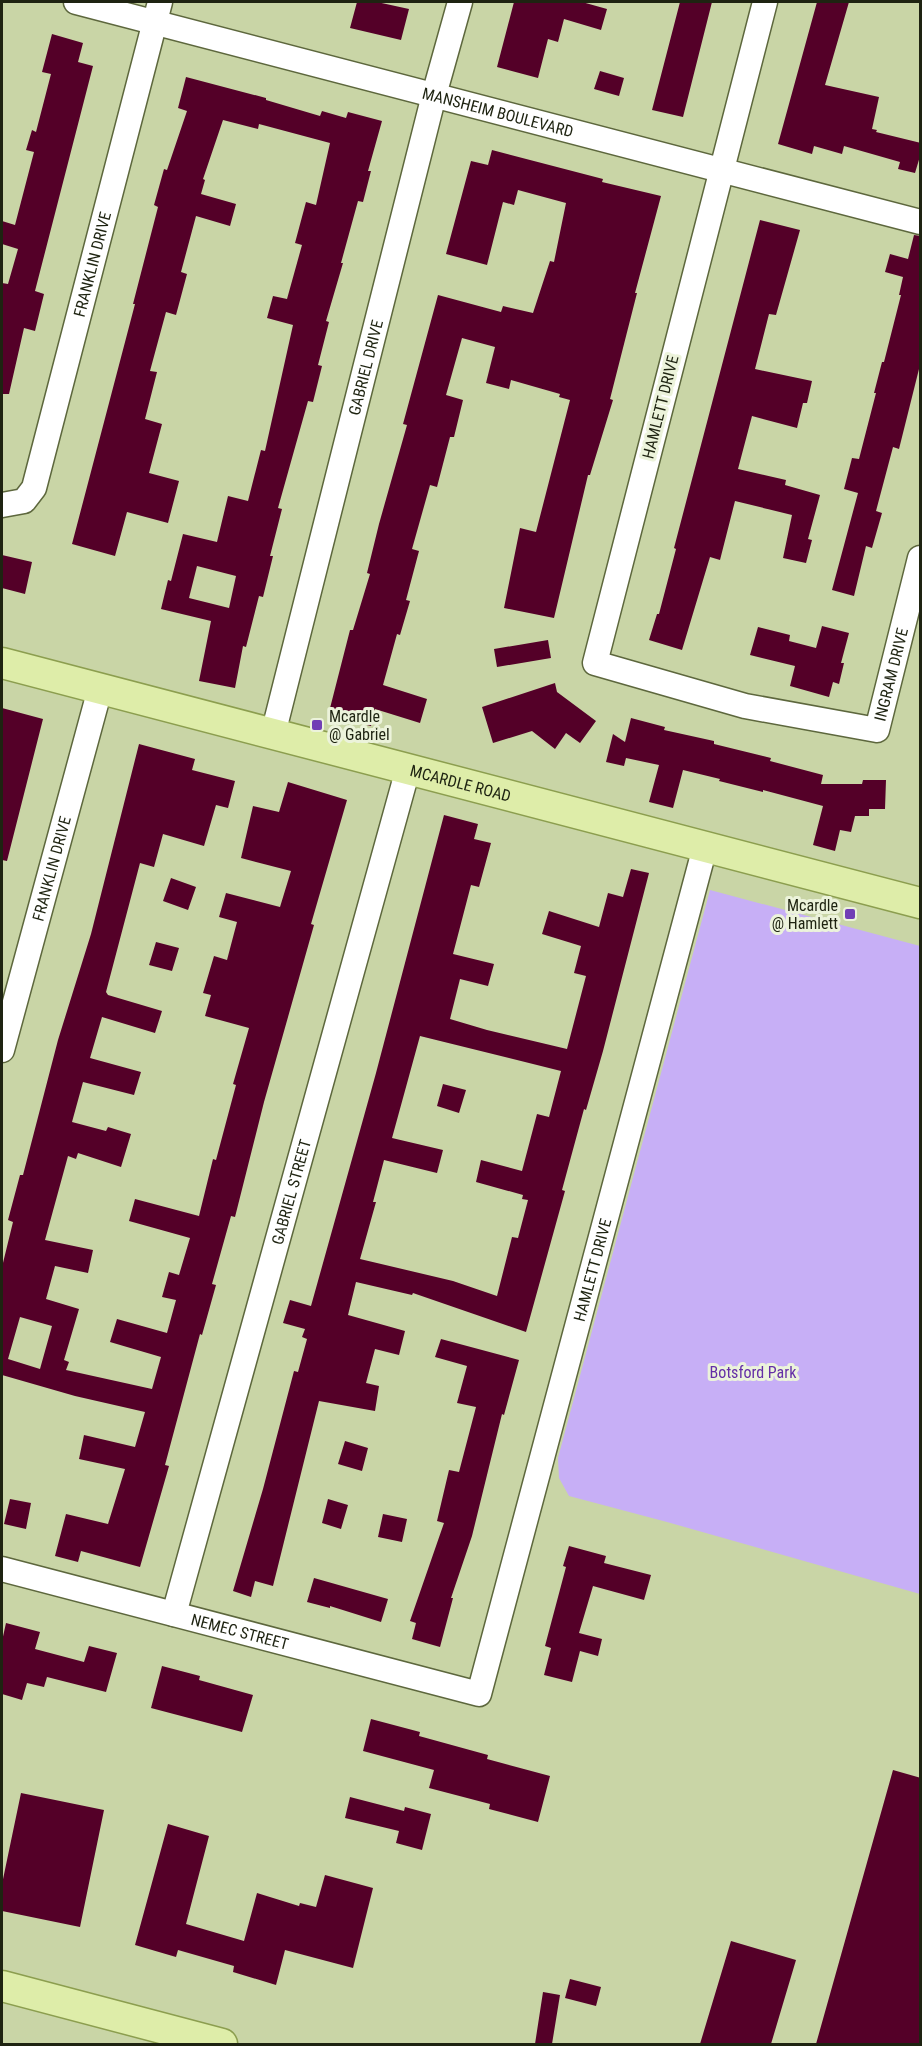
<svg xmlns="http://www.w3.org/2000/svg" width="922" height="2046" viewBox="0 0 922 2046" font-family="'Roboto Condensed',sans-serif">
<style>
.green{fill:#c7aff6}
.building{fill:#540028;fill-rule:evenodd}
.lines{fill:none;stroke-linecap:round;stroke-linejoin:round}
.minor-casing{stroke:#5d673d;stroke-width:27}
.major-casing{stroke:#8c9e4f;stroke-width:33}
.minor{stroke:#fff;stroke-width:24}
.major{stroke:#deeda9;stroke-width:30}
.poi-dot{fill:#713eb5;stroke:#ecf3db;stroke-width:2}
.labels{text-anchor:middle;stroke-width:6;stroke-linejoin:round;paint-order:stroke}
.street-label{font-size:16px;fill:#1e2311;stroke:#ecf3db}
.poi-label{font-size:16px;fill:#1e2311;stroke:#ecf3db;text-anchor:start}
.park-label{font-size:16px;fill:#642ea6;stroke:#ecf3db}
</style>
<rect width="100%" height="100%" fill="#c9d5a6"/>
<path class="green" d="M710,890L920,946V1594L667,1522L569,1496L559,1478L558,1458Z"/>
<path class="building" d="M357,2H377L409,9L401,40L350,28Z
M514,2H582L607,9L601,30L564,19L558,42L548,39L538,78L497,67Z
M680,2H712L683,117L652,110Z
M817,2H849L825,85L879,97L872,129L877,130L876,132L921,143V153L915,173L898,169L900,162L844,146L842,154L814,146L812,154L778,144Z
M52,34L83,43L78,62L93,66L35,291L44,294L35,331L24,328L9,394H2V283L8,284L18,249L2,244V221L15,225L34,152L26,150L32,130L36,132L51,74L42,72Z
M600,71L624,78L619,96L594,89Z
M186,77L266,98V100L320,116L322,111L346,118L348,112L382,121L368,171H371L363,202L358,201L341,263H343L326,321L329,322L318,365L322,366L313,402L308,401L278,508L282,509L270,556H273L263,597L259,596L246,647L243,646L235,688L199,681L211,621L161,609L168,580L171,581L183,534L217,542L228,496L248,501L261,450L265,451L293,325L267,318L273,296L287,299L302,245L295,243L306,202L316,205L330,143L259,124L258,129L223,120L203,179L205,180L201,194L236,204L230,226L196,216L181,272L187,274L176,315L166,312L150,371L157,372L145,419L162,424L149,473L179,481L168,523L127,512L115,556L72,544L135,304H133L158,207L154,205L164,169L167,170L187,111L178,108ZM197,566L236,576L229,608L189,598Z
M492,150L603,179L602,182L661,196L635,293H637L610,399L613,400L590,475H588L554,618L504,608L520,528L536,532L570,400L559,397L560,394L511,380L509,389L486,383L495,347L462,338L446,395L463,400L454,437H450L437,487L430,485L412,549L419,551L406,600L410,601L400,635L397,634L383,685L427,699L420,723L375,709L371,726L328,716L350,630H353L370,574L367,573L379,524L407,425L403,424L438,295L501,312L503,306L533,313L550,261L554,262L566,203L518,190L514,205L503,202L487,265L446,254L471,161L488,165Z
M760,220L800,230L776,315L769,314L755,369L812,381L807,403H803L797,428L752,416L738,469L786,480L785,485L820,495L808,539L812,540L806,563L783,558L792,515L735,501L720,560L710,557L682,650L649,640L657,614H659L676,549L674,548Z
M914,235L921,236V361L899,449L893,447L876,511L882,513L872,548L866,546L854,596L832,590L858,493L844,489L852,458L859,459L876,393H874L882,362H884L901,295H899L903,277L885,272L890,254L908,259Z
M2,555L32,562L25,594L2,588Z
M822,626L849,633L841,663H844L839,684L833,682L829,697L790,686L795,666L750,655L758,627L790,635L789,641L816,648Z
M548,640L551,658L497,667L494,649Z
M555,683L557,692L596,721L580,743L566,733L555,749L532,731L493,743L482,707Z
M2,708L43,719L7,861L2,860Z
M631,718L665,727L664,730L714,741V744L771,758L770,761L823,775L821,784H862L863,780H886L885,809H869V816H855L851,832L840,830L835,851L813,845L823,806L763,790V792L719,781L720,779L683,770L673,808L649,802L659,765L626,758L624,766L606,762L613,734L625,742Z
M139,744L195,759L192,770L235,781L228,808L216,805L204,846L163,834L154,867L140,863L106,992L108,995L162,1011L155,1033L102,1017L90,1058L141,1072L134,1095L83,1082L72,1122L106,1131L108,1127L131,1134L121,1167L78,1153L76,1159L68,1156L45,1240L93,1250L88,1273L55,1266L46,1299L79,1309L64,1360L69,1362L66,1370L152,1389L161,1357L110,1342L117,1319L167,1333L176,1300L162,1297L169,1272L179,1275L190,1238L129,1221L135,1199L199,1216L213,1159L216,1160L236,1085L233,1084L249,1028L205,1016L211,995L203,993L214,956L227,960L237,922L219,917L226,893L280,907L291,871L241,858L253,806L279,812L288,782L347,800L311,924L314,925L264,1102L235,1217L231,1216L212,1284L216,1285L202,1335L200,1334L165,1465L169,1466L140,1567L81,1551L78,1562L55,1556L66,1514L108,1524L125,1469L79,1459L84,1435L135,1447L145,1412L75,1396L2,1375V1267L13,1222L8,1220L20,1175H23L58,1040L91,934ZM20,1317L52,1326L40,1369L8,1359Z
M444,815L478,824L474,839L491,843L479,887L471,885L453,954L494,964L488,986L460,979L450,1019L487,1030L567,1049L586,976L574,973L581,946L542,934L549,911L599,927L608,893L623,897L631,869L649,873L603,1051L586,1110L584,1109L562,1190L565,1191L526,1332L413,1293L412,1295L356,1282L348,1315L405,1331L399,1355L375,1349L366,1383L379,1386L375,1411L319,1401L273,1586L255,1581L251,1597L233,1591L263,1489L294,1371L298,1372L307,1339L302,1337L305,1329L283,1323L290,1300L311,1306L376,1073ZM420,1036L561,1071L549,1117L537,1114L522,1171L481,1160L476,1182L523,1195L522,1199L528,1200L518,1238L512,1237L497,1296L453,1281L360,1259L376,1202H373L384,1160L437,1173L443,1150L392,1138Z
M171,878L196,887L188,910L163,901Z
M156,942L179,948L172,971L149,965Z
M443,1084L466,1090L459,1113L437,1106Z
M441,1339L519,1360L504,1415L502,1414L472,1536L451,1598H453L440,1647L412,1639L416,1623L410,1621L444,1523L437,1521L449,1470L459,1472L476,1407L457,1403L467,1366L435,1357Z
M345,1441L368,1448L362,1471L338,1464Z
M10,1499L31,1503L26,1529L4,1524Z
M328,1499L348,1505L341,1529L322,1523Z
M383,1514L407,1519L402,1542L378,1537Z
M569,1546L606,1556L604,1563L651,1575L644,1600L593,1586L579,1633L602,1639L598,1656L580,1651L572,1682L544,1675L551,1648L545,1646L566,1567L563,1566Z
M314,1578L388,1599L381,1622L330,1606V1608L307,1602Z
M6,1623L40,1632L35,1649L84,1662L89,1646L117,1653L106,1692L47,1677L44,1687L27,1683L22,1700L2,1694V1641Z
M162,1666L200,1676L199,1680L253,1695L242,1732L151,1708Z
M371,1719L420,1732L419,1736L488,1755L487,1759L550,1776L538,1822L489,1809L490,1804L429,1788L434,1770L363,1751Z
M893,1770L921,1778V2044H816Z
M21,1793L104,1810L80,1927L2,1911V1884Z
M350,1797L404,1811L405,1807L431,1814L422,1850L396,1843L399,1831L345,1818Z
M168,1824L209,1836L186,1924L244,1941L257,1893L299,1906L300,1903L316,1907L325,1875L373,1888L353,1968L285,1950L276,1985L233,1972L234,1966L178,1950L176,1957L135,1945Z
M731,1941L796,1960L771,2044H700Z
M570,1979L601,1987L596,2006L565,1998Z
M543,1992L560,1995L552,2044H535Z"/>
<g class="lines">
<g class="minor-casing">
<g id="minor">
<path id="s1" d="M76,2L920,222"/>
<path id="s2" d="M765,2L595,663L745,706L877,730L920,558"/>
<path id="s3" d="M2,505L24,501L34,488L160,2"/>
<path id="s4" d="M273,734L434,95L460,2"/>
<path id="s5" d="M2,1050L100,689"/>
<path id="s6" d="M2,1569L479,1694L705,847"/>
<path id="s7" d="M174,1614L408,769"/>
</g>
</g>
<g class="major-casing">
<g id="major">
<path id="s8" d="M2,663L920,903"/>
<path d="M2,1986L222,2044"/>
</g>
</g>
<use href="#minor" class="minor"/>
<use href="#major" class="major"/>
</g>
<g class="poi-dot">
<rect x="311" y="719" width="12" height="12" rx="3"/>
<rect x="844" y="908" width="12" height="12" rx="3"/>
</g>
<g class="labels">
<g class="street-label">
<text dy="6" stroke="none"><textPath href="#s1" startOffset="436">MANSHEIM BOULEVARD</textPath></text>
<text dy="6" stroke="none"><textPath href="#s3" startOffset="270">FRANKLIN DRIVE</textPath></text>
<text dy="6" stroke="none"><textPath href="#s4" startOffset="378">GABRIEL DRIVE</textPath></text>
<text transform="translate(660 407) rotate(-76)" y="6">HAMLETT DRIVE</text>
<text dy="6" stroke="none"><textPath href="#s2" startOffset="1030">INGRAM DRIVE</textPath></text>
<text dy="6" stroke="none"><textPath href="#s8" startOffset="474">MCARDLE ROAD</textPath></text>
<text dy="6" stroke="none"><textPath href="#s5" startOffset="188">FRANKLIN DRIVE</textPath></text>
<text dy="6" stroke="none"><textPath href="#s7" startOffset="438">GABRIEL STREET</textPath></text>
<text dy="6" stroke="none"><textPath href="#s6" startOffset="932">HAMLETT DRIVE</textPath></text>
<text dy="6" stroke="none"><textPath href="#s6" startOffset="246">NEMEC STREET</textPath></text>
</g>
<g class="poi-label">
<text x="329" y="722">Mcardle<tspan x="329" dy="18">@ Gabriel</tspan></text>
<text x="838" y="911" text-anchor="end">Mcardle<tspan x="838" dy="18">@ Hamlett</tspan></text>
</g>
<g class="park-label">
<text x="753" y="1378">Botsford Park</text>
</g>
</g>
<rect width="922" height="2046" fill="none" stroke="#1e2311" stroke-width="6"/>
</svg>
